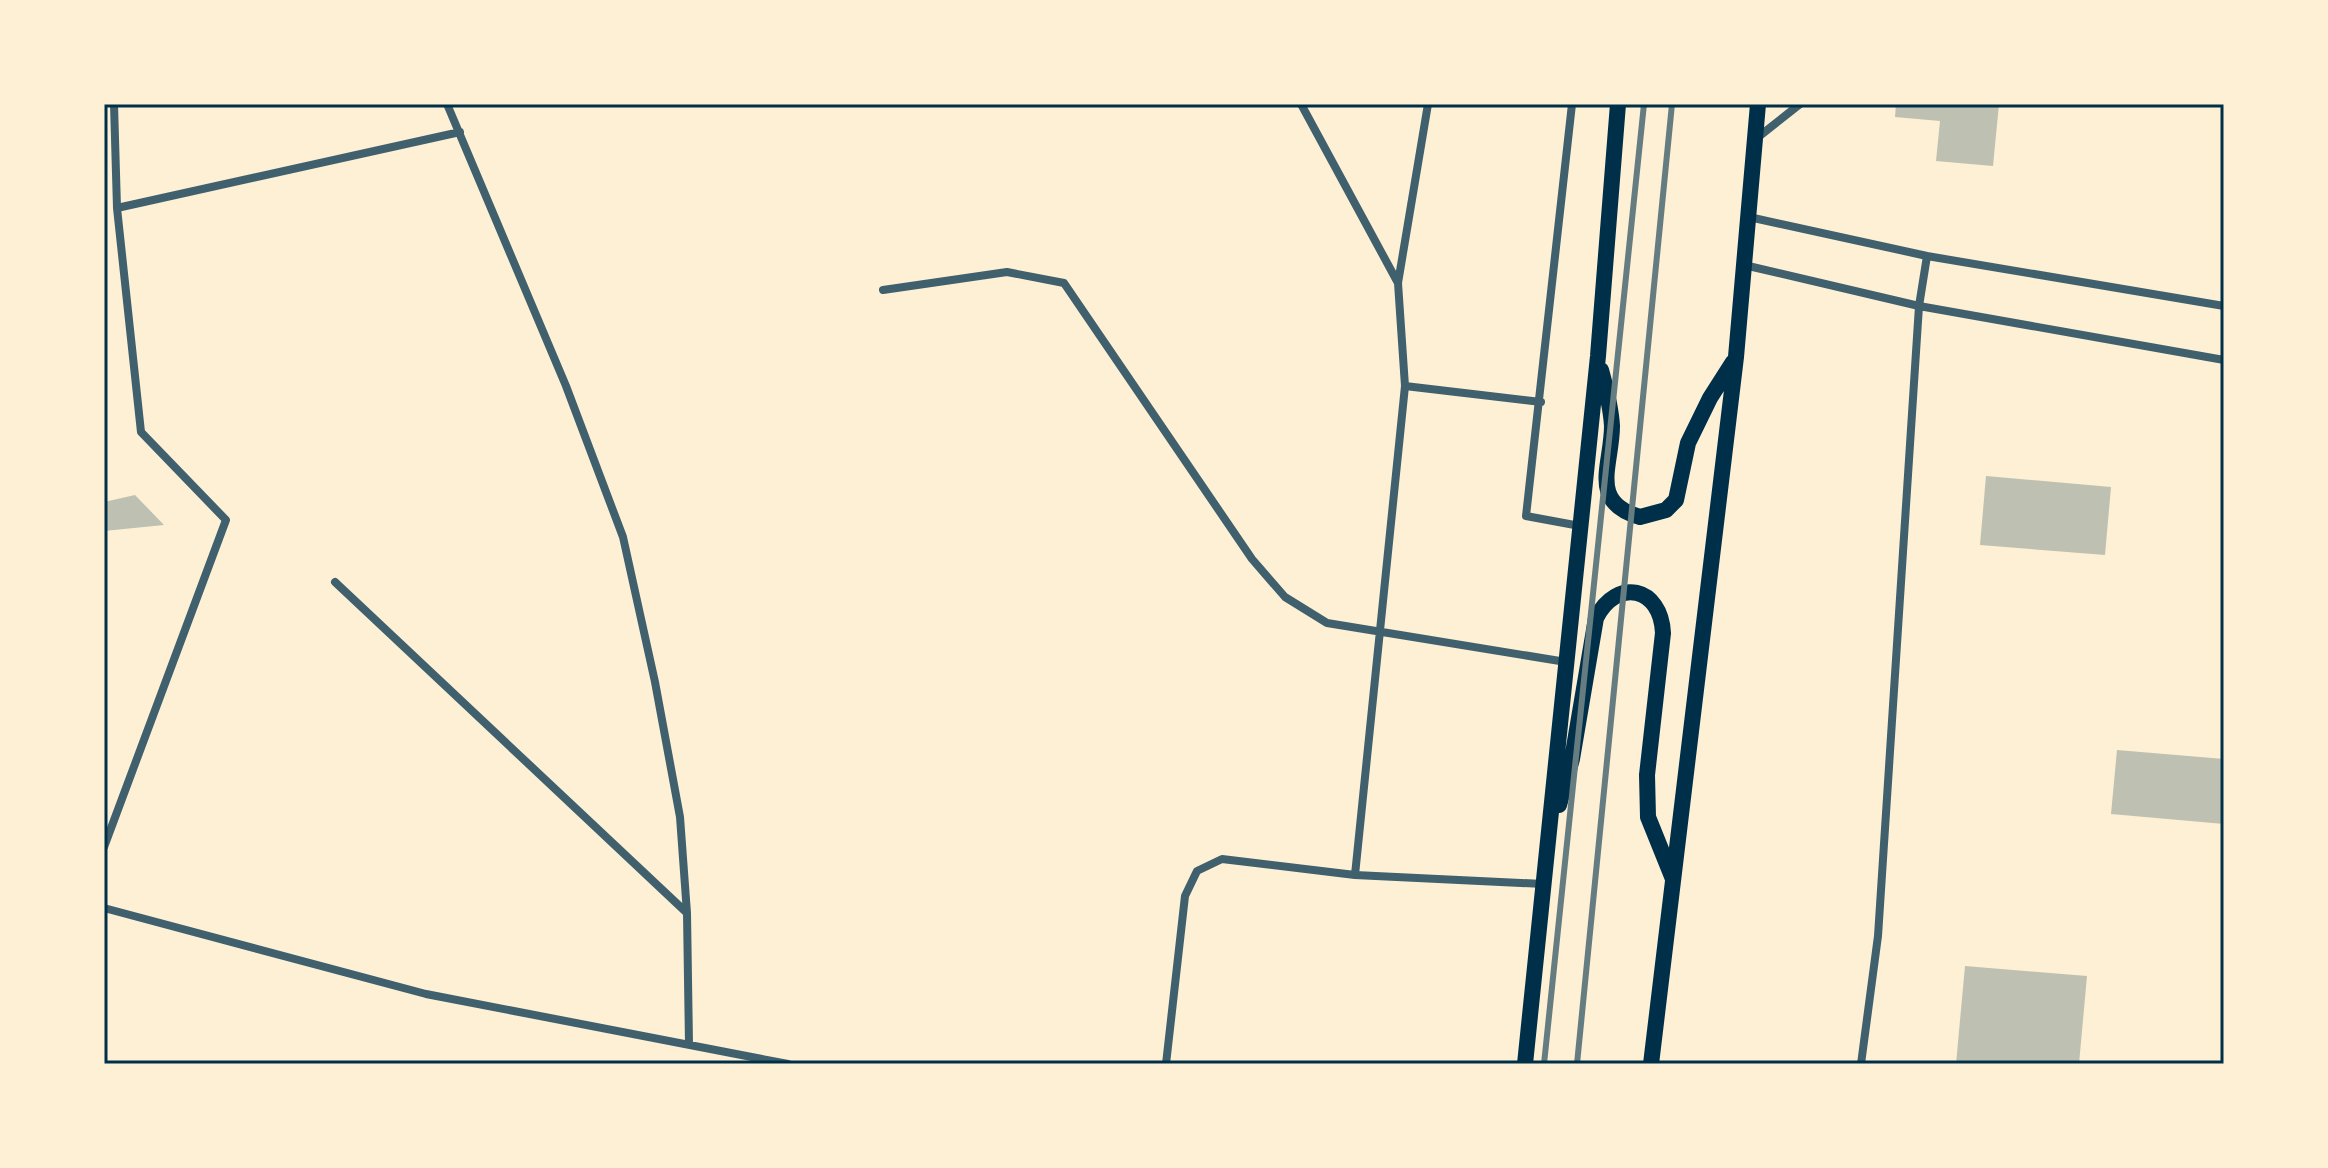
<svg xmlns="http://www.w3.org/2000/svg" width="2328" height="1168" viewBox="0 0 2328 1168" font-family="'Fira Sans Condensed',sans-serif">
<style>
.building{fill:#bec0b2}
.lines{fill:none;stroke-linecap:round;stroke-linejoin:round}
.minor{stroke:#3f606c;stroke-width:8}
.secondary{stroke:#003049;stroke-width:16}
.rail{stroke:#657d81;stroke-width:6}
.neatline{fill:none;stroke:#003049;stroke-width:3}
</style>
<rect width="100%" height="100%" fill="#fdf0d5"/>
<path class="building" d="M1896,104H1999L1993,166L1936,161L1940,121L1895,117Z
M1986,476L2111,487L2105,555L1980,545Z
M135,495L164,525L104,531V502Z
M2117,750L2224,759V824L2111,814Z
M1965,966L2087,976L2079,1064H1956Z"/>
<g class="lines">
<path class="minor" d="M447,104L566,386L623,537L655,682L680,817L687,913
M1301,104L1398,283
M1428,104L1398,283L1405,386L1355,875L1543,884
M1572,104L1526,516L1580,526
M1757,138L1800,104
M117,208L460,132
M1749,217L1927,256L2224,306
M1744,265L1919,306L2224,360
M883,290L1007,272L1064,283L1252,559L1285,597L1327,623L1566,662
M1405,386L1541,402
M335,582L687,913L689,1044
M104,847L226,520L141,432L117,208L114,104
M104,908L426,994L788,1064
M1166,1064L1185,896L1197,871L1222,859L1355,875
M1861,1064L1878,936L1919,306L1927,256"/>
<path class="secondary" d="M1601,370C1606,388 1611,407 1612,426C1612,465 1588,502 1640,517L1666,510L1676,500L1688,443L1710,398L1733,362
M1559,805L1572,759L1596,618C1617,577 1661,587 1663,633L1647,775L1648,817L1673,879
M1525,1064L1598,356L1618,104
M1651,1064L1736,357L1758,104"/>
<path class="rail" d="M1544,1064L1644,104
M1577,1064L1672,104"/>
</g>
<rect width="2328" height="1168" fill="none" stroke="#fdf0d5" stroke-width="212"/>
<rect x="106" y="106" width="2116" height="956" class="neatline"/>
</svg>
